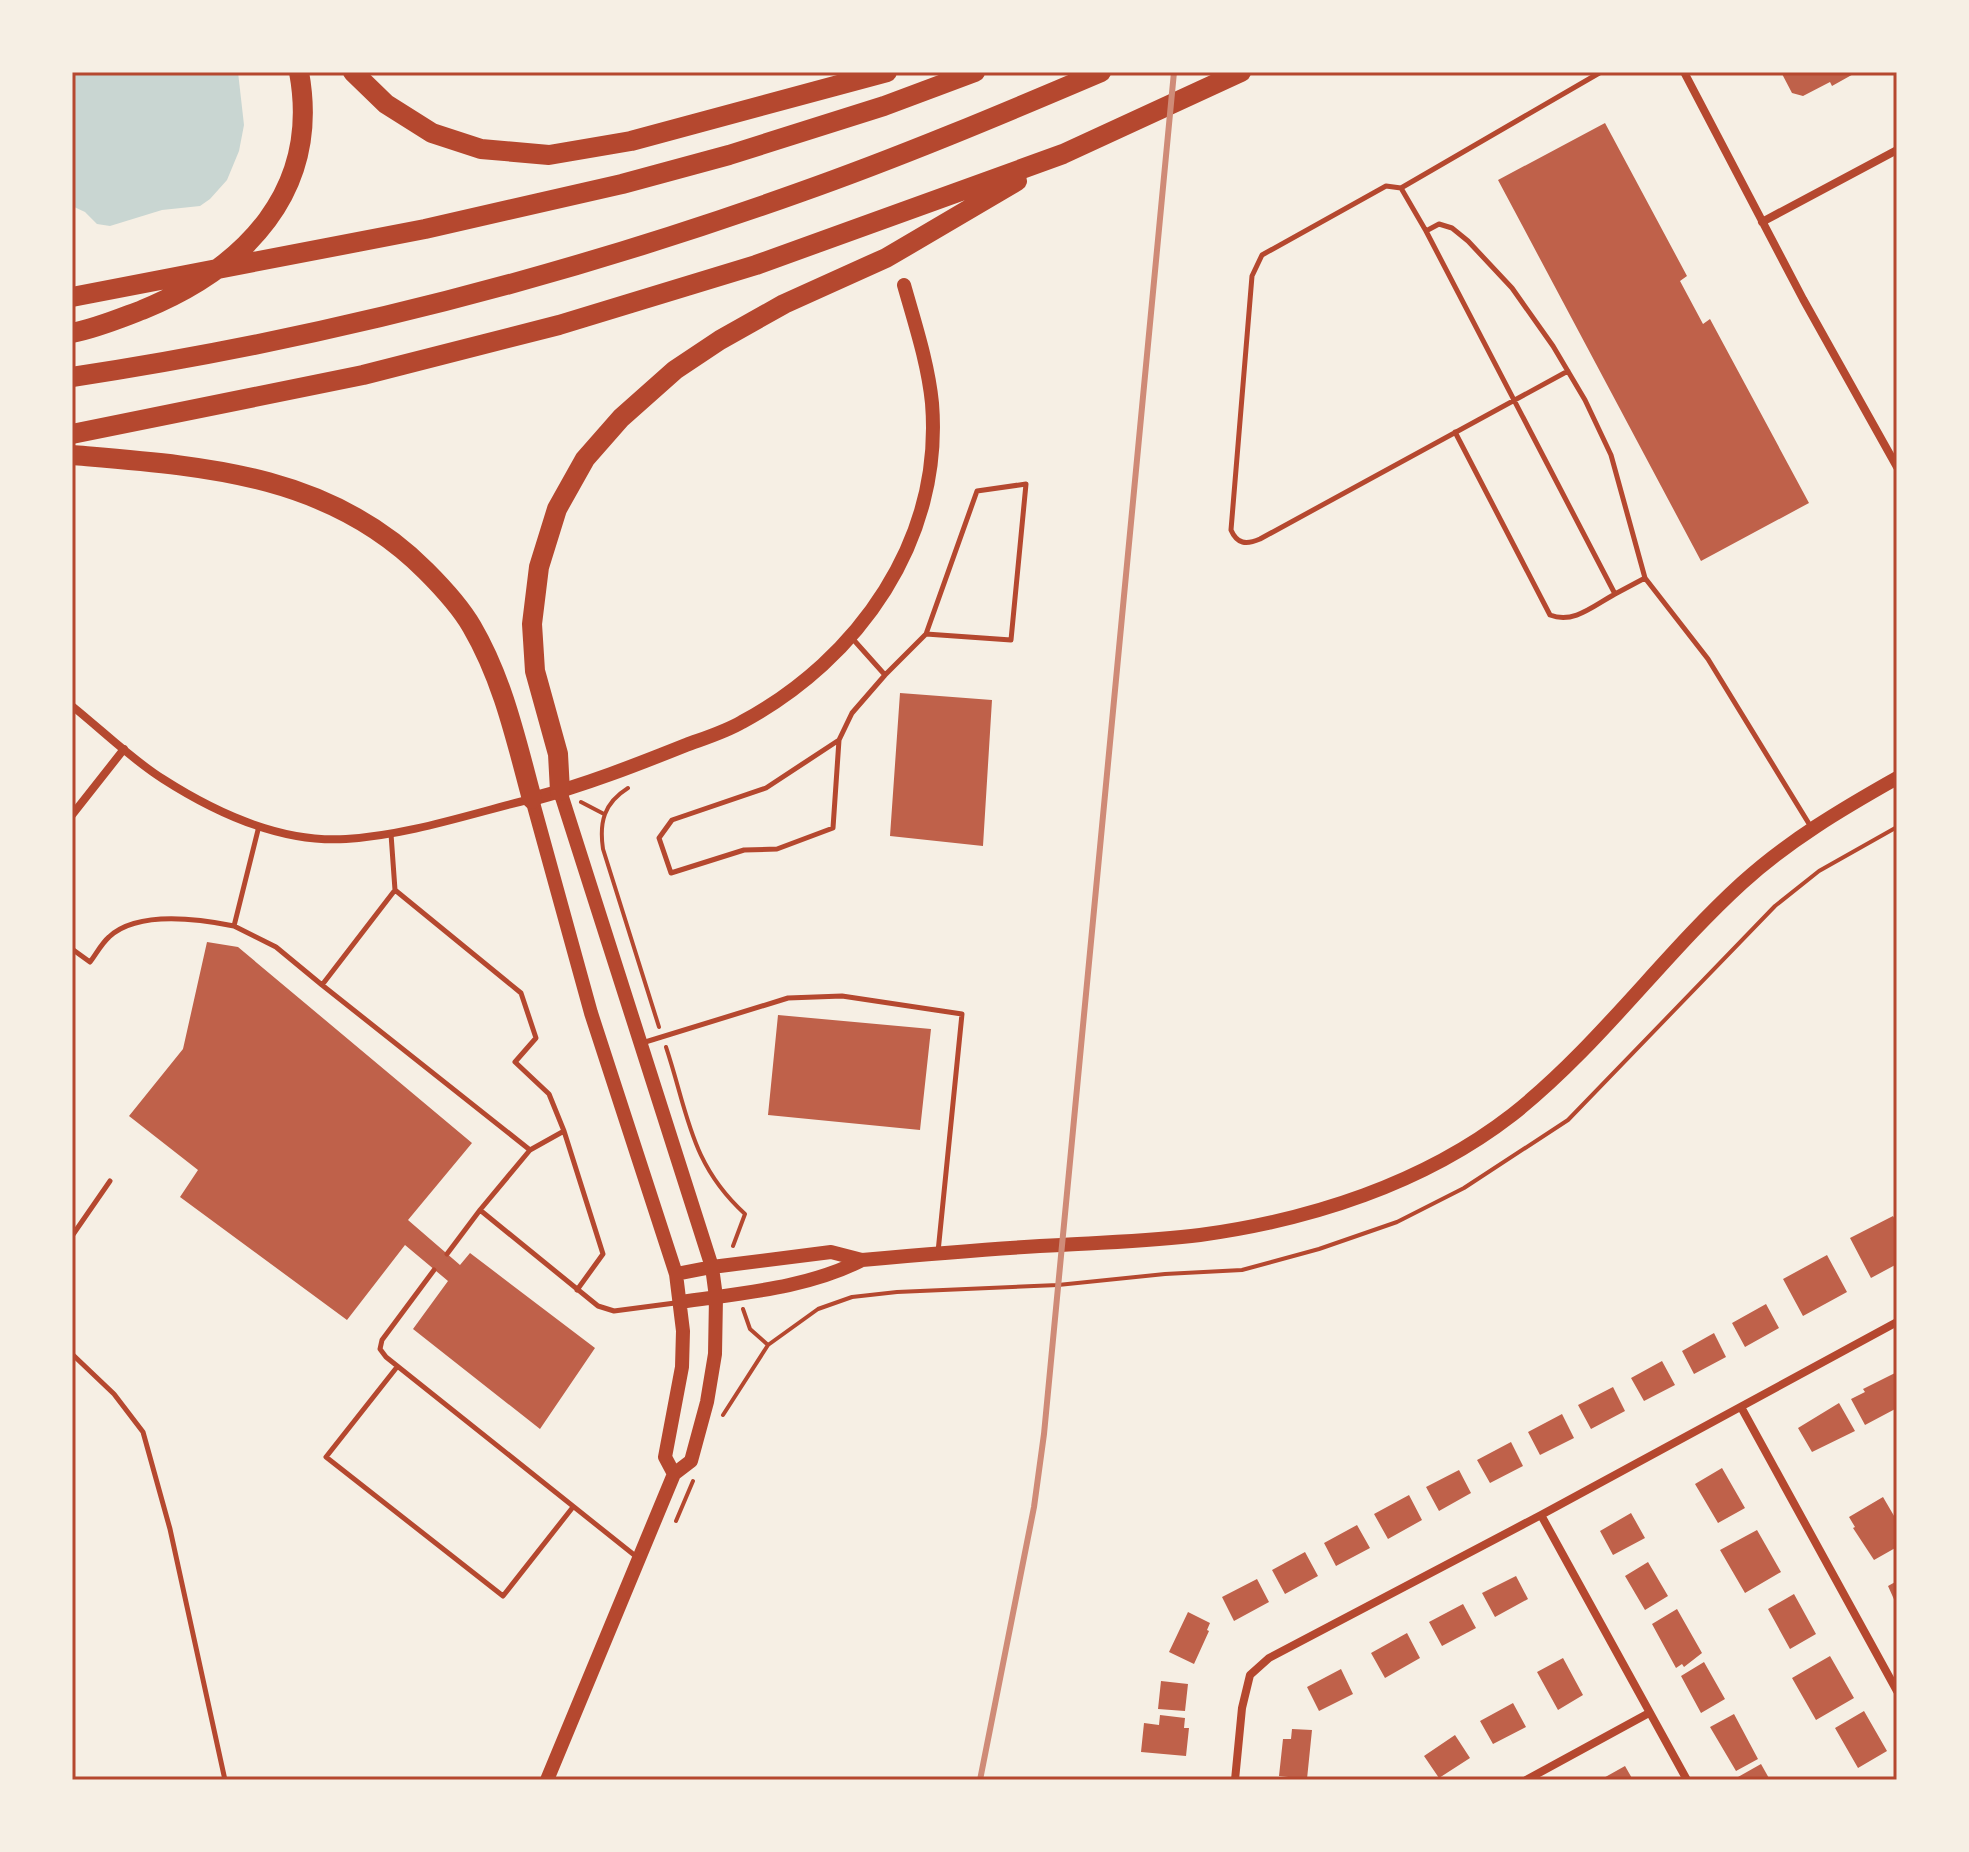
<svg xmlns="http://www.w3.org/2000/svg" width="1969" height="1852" viewBox="0 0 1969 1852" font-family="Karla,sans-serif">
<style>
.water{fill:#c9d6d2}
.building{fill:#bf614a}
.lines{fill:none;stroke-linecap:round;stroke-linejoin:round}
.path{stroke:#b5482f;stroke-width:4}
.service{stroke:#b5482f;stroke-width:5}
.minor{stroke:#b5482f;stroke-width:8}
.tertiary{stroke:#b5482f;stroke-width:14}
.motorway{stroke:#b5482f;stroke-width:20}
.rail{stroke:#cf8b77;stroke-width:6}
.neatline{fill:none;stroke:#b5482f;stroke-width:3}
</style>
<rect width="100%" height="100%" fill="#f6efe4"/>
<path class="water" d="M72,72H238L244,125L239,151L227,180L210,199L200,206L162,210L110,226L97,224L85,212L72,206Z"/>
<path class="building" d="M1781,72H1857L1832,86L1830,82L1803,96L1792,93Z
M1605,123L1687,276L1680,281L1703,324L1710,319L1809,503L1701,561L1498,180Z
M900,693L992,700L983,846L890,836Z
M207,942L238,947L472,1143L408,1220L460,1265L470,1253L595,1348L540,1429L413,1329L448,1281L405,1245L347,1320L180,1197L198,1170L129,1116L183,1049Z
M778,1015L931,1029L920,1130L768,1115Z
M1893,1216L1897,1223V1264L1871,1278L1850,1238Z
M1827,1255L1847,1292L1803,1316L1783,1279Z
M1766,1304L1779,1328L1745,1347L1732,1323Z
M1714,1333L1726,1357L1694,1374L1682,1351Z
M1662,1361L1675,1385L1644,1401L1631,1378Z
M1897,1372V1408L1865,1425L1851,1399L1865,1392L1863,1389Z
M1613,1387L1625,1411L1591,1429L1578,1405Z
M1839,1403L1855,1431L1812,1452L1798,1428Z
M1562,1414L1574,1438L1540,1455L1528,1432Z
M1511,1442L1523,1466L1490,1483L1477,1460Z
M1722,1468L1745,1508L1718,1523L1695,1484Z
M1459,1470L1471,1493L1439,1511L1426,1487Z
M1409,1495L1422,1520L1388,1539L1374,1514Z
M1883,1497L1897,1521V1547L1874,1560L1853,1528L1855,1527L1849,1517Z
M1631,1513L1645,1538L1613,1555L1600,1531Z
M1357,1525L1370,1548L1336,1566L1324,1543Z
M1757,1530L1781,1572L1745,1593L1720,1550Z
M1305,1552L1318,1576L1285,1594L1272,1570Z
M1648,1562L1668,1596L1645,1610L1625,1576Z
M1516,1576L1528,1599L1495,1617L1482,1593Z
M1257,1579L1269,1602L1234,1621L1222,1597Z
M1897,1581V1606L1888,1586Z
M1794,1594L1816,1634L1790,1649L1768,1609Z
M1463,1604L1476,1628L1442,1646L1429,1622Z
M1677,1609L1702,1653L1684,1667L1682,1664L1676,1668L1652,1624Z
M1188,1612L1210,1623L1207,1630L1209,1631L1194,1664L1169,1652Z
M1407,1633L1420,1658L1385,1678L1371,1653Z
M1830,1656L1854,1698L1816,1720L1792,1678Z
M1563,1658L1583,1695L1558,1710L1537,1672Z
M1704,1662L1725,1699L1701,1713L1681,1676Z
M1341,1669L1353,1694L1319,1711L1307,1687Z
M1161,1681L1188,1684L1185,1711L1158,1709Z
M1513,1703L1526,1727L1493,1744L1480,1721Z
M1864,1711L1887,1751L1858,1768L1835,1728Z
M1734,1714L1758,1759L1736,1771L1710,1727Z
M1160,1715L1185,1718L1184,1728H1189L1186,1756L1141,1752L1144,1723L1159,1725Z
M1292,1729L1312,1730L1307,1779L1279,1776L1283,1739H1291Z
M1455,1735L1470,1758L1439,1778L1424,1756Z
M1761,1764L1770,1780H1740L1738,1777Z
M1625,1766L1633,1780H1600Z"/>
<g class="lines">
<path class="path" d="M628,788C604,803 599,822 603,849L659,1027
M581,802L604,814
M666,1047C688,1113 690,1164 745,1214L733,1246
M743,1309L750,1329L768,1345
M723,1415L768,1345L818,1309L852,1297L897,1292L1058,1285L1165,1274L1242,1270L1319,1249L1397,1222L1464,1188L1568,1120L1775,906L1819,871L1897,827
M676,1521L693,1481"/>
<path class="service" d="M1401,188L1426,231
M1568,371L1260,539C1246,545 1237,544 1231,530L1252,276L1262,255L1386,186L1401,188L1601,72
M1455,432L1550,615C1574,624 1593,606 1615,594
M1645,578L1615,594L1426,231L1439,224L1452,228L1468,241L1512,288L1553,346L1585,400L1611,455L1645,578L1708,659L1811,827
M885,675L926,634L1011,640L1026,484L977,491L926,634
M839,740L766,788L672,820L659,838L671,873L744,850L777,849L833,828L839,740L852,713L885,675L852,638
M395,890L521,993L536,1038L515,1062L549,1094L564,1131L603,1254L577,1290
M234,926L276,947L322,985L395,890L391,834
M72,949L90,962C96,954 102,943 109,937C138,910 199,919 234,926L259,826
M322,985L530,1150L480,1210L598,1306L614,1311L675,1303
M642,1043L788,998L842,996L962,1014L938,1252
M530,1150L564,1131
M72,1236L110,1181
M447,1254L480,1210
M434,1270L382,1340L380,1349L386,1357L638,1558
M72,1354L114,1394L143,1432L170,1529L225,1780
M397,1367L326,1457L503,1596L573,1507"/>
<path class="minor" d="M1684,72L1803,299L1897,467
M1762,222L1897,150
M72,706C102,730 131,759 163,779C216,813 281,843 346,839C409,835 470,814 531,799
M72,815L124,749
M1741,1407L1897,1691
M1541,1515L1687,1780
M1235,1780L1242,1708L1250,1675L1269,1658L1541,1515L1897,1322
M1526,1780L1649,1713"/>
<path class="tertiary" d="M676,1274L712,1267L831,1252L862,1260C928,1254 995,1248 1061,1245C1107,1242 1154,1241 1200,1235C1310,1220 1423,1184 1512,1115C1598,1047 1662,956 1742,883C1788,841 1842,809 1897,778
M681,1302C742,1293 808,1288 862,1260
M674,1474L665,1457L682,1367L683,1331L676,1274L591,1013L532,799C585,785 636,765 686,745C705,738 725,732 742,722C859,659 943,540 932,403C928,363 915,324 904,285
M547,1780L674,1474L691,1461L707,1402L715,1354L716,1297L712,1267L560,791"/>
<path class="motorway" d="M353,72L386,104L432,133L481,149L549,155L631,141L887,72
M72,297L425,229L622,184L729,155L884,106L975,72
M72,333C97,328 118,319 142,310C245,268 321,191 299,72
M72,377C318,340 563,277 798,193C900,157 1000,115 1101,72
M72,434L363,375L559,325L756,265L1063,154L1241,72
M72,455C202,466 329,473 426,571C443,588 460,606 472,627C503,680 516,740 532,799
M560,791L558,754L535,671L532,624L539,567L557,509L585,459L621,418L675,370L720,340L784,304L886,258L1017,181"/>
<path class="rail" d="M980,1780L1034,1507L1044,1434L1174,72"/>
</g>
<rect width="1969" height="1852" fill="none" stroke="#f6efe4" stroke-width="148"/>
<rect x="74" y="74" width="1821" height="1704" class="neatline"/>
</svg>
